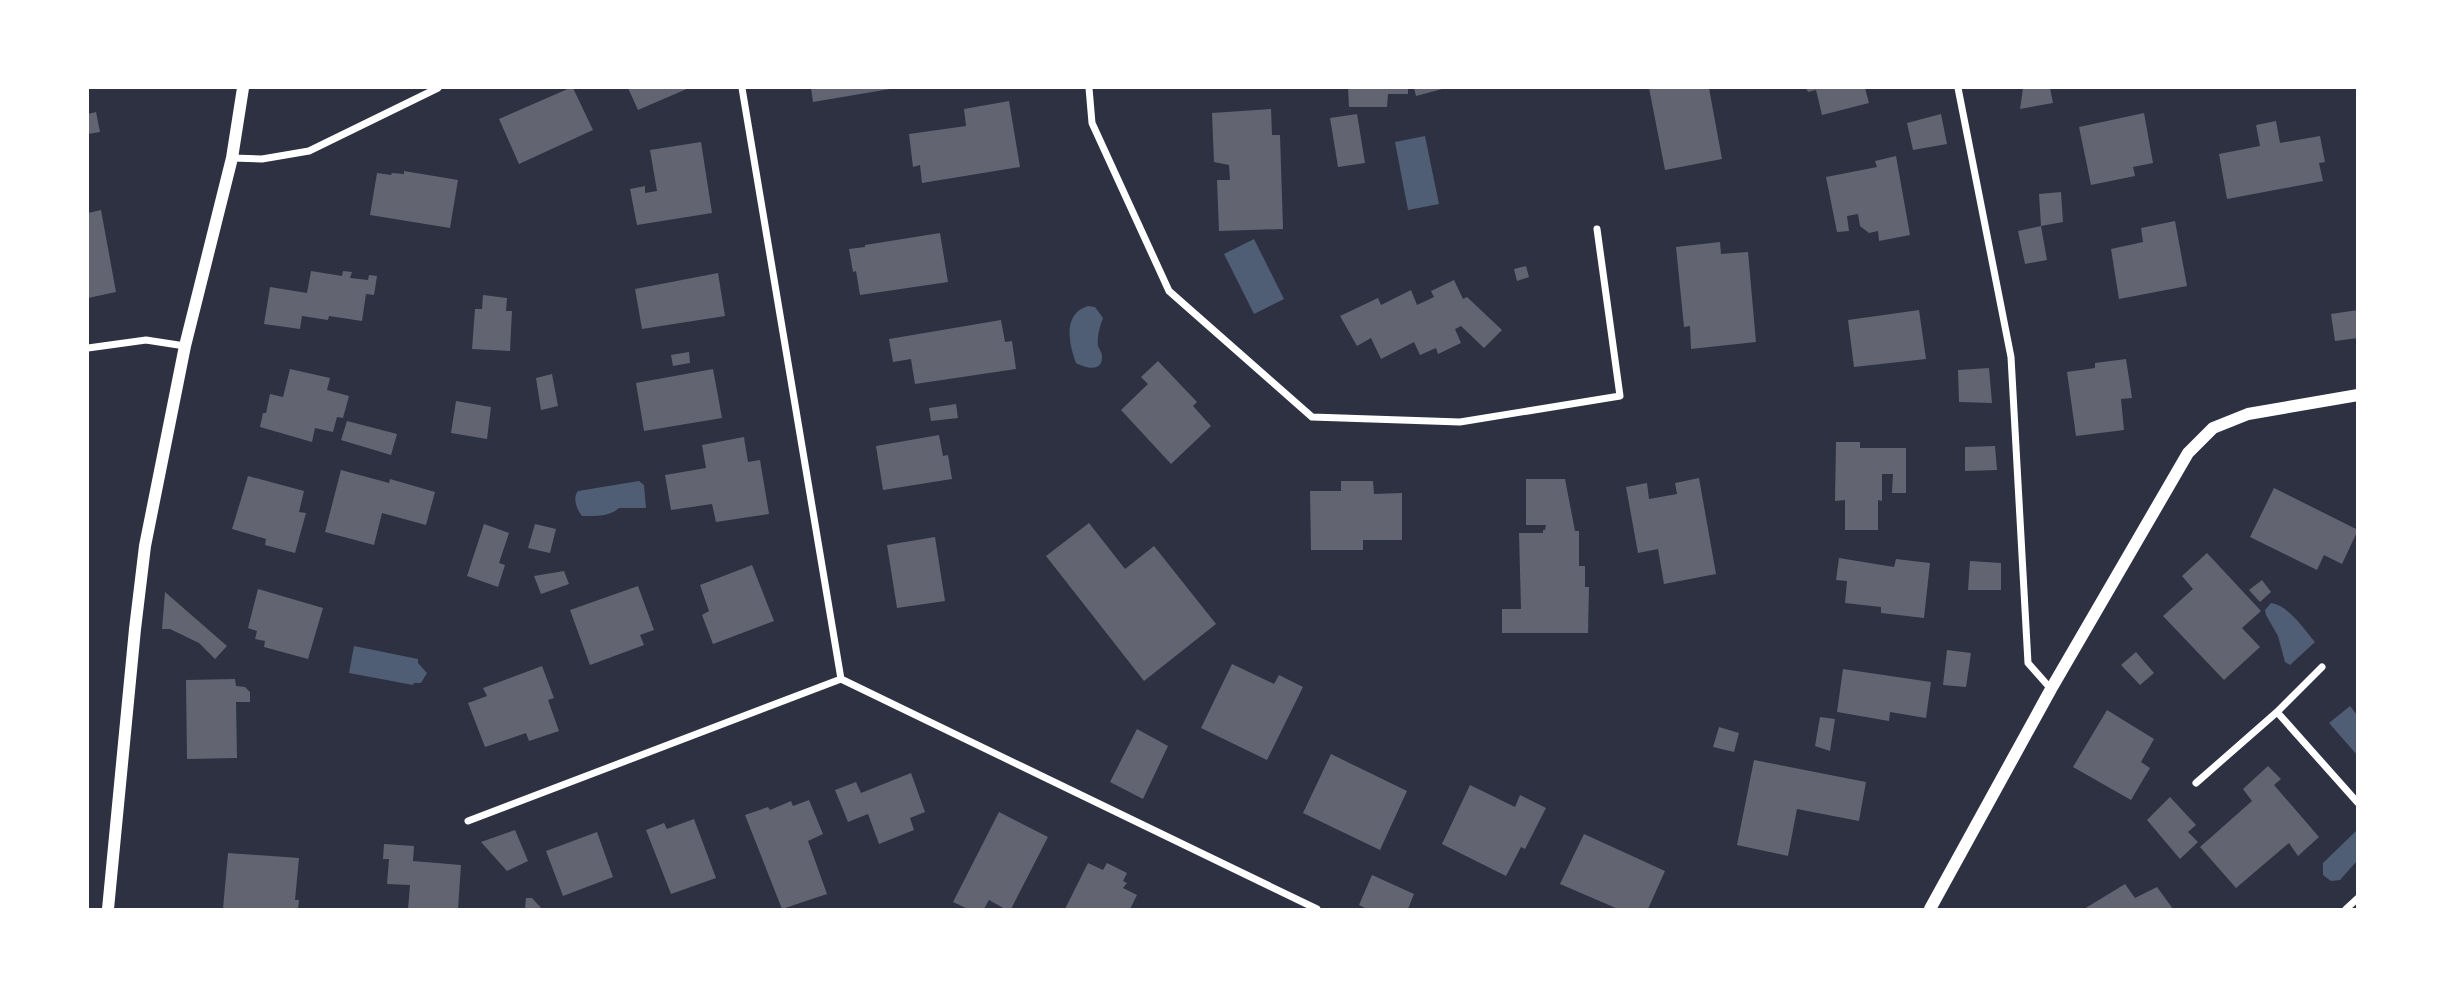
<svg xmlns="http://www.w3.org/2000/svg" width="2445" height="997" viewBox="0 0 2445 997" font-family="'PT Sans Narrow',sans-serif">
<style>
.water{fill:#4f5d75}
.building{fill:#626471}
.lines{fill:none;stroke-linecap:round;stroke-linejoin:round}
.minor{stroke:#fff;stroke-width:7}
.tertiary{stroke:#fff;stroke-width:12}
</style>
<rect width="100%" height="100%" fill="#2d3142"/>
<path class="water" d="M1425,136L1439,204L1408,210L1395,142Z
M1254,239L1284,299L1254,314L1224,254Z
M1088,306L1095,307L1103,318C1100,326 1097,336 1098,346C1099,349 1102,352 1102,356C1103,373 1085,368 1076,363C1069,344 1062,314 1088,306Z
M639,481L644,485L646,508H619C610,517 594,516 582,516C577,510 572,498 578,491Z
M2271,603C2288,605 2304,629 2315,642L2290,665L2285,662L2278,636L2266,615L2265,610Z
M354,646L418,659V663L427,673L421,683H414L413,685L349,673Z
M2350,706L2357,715V755L2329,723Z
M2357,830V861L2340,880L2331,881L2323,875V863Z"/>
<path class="building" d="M570,88H573L593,130L519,164L499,119Z
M628,88H689L638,110Z
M811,88H890V89L813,102Z
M1348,88H1408V94H1388L1387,107H1349Z
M1414,88H1446L1416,96Z
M1649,88H1709L1722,159L1665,170Z
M1806,88H1865L1869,103L1822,115L1816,90L1808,92Z
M2023,88H2050L2053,103L2020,109Z
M1009,101L1020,167L922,183L920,165L913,167L909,134L966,126L964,109Z
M1271,109L1272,135H1280L1283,229L1219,231L1217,180H1230L1229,165L1214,162L1212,113Z
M96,112L100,132L88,134V114Z
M2144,113L2153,163L2133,167L2135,176L2091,185L2079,127Z
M1357,114L1365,163L1338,167L1330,118Z
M1941,114L1947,144L1913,150L1907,123Z
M2276,121L2280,143L2320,136L2325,162L2319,163L2323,181L2227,199L2219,154L2260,146L2256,125Z
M701,142L712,213L637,225L630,189L645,186V193L657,191L650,150Z
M1896,156L1910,235L1879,241L1878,231L1869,233L1860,226L1858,214L1847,216L1849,231L1837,232L1826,177L1877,167L1875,161Z
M404,171L458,180L450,228L370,215L377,173L391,175L392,173L404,174Z
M2061,192L2063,222L2041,226L2047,260L2025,264L2018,231L2041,226L2039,194Z
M101,210L116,292L88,298V213Z
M2175,221L2187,286L2119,299L2111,249L2143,242L2141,228Z
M940,233L948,282L860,295L856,271L853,272L849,249L865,247V245Z
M1720,242L1721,254L1748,252L1756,342L1691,349L1690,326L1684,327L1676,247Z
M1526,266L1529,277L1517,281L1514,269Z
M311,271L342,276L343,271L352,272L350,278L368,280L369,275L377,276L374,295L366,294L362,321L329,316L328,320L302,316L300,329L264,324L270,287L307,293Z
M718,273L725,316L642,329L635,289Z
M1454,280L1463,299L1467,297L1502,330L1484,348L1461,326L1455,329L1461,343L1438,354L1436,348L1420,355L1414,342L1381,359L1371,338L1357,346L1340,316L1378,298L1381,305L1411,290L1417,305L1434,297L1431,291Z
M483,295L507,298L506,311H512L510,351L472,349L475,309H482Z
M1919,310L1926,359L1854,367L1848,320Z
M2358,310V338L2335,341L2331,314Z
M1001,320L1005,342L1012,341L1016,369L915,384L911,359L893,362L889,339Z
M689,352L690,363L673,366L671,355Z
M2126,359L2132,398L2121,399L2124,430L2076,436L2067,372L2095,368V363Z
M1158,361L1197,402L1193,406L1211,426L1171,464L1121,410L1148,384L1141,377Z
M1989,368L1992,403L1959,402L1958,370Z
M290,369L330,378L327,390L349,396L343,418L337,417L333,432L315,428L312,442L260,427L263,413H266L270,394L283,397Z
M713,369L722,418L644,431L636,383Z
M552,374L558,406L541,410L536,378Z
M456,401L491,407L487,439L451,433Z
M956,404L958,418L931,421L929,408Z
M347,421L397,434L391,455L341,440Z
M939,435L943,456L948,455L952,479L883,490L876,446Z
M744,437L748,462L760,460L769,514L716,522L712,504L671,510L665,475L706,468L702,445Z
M1836,442H1860V448H1906V493H1892L1893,474H1882V501L1878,500V530H1845V500L1835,501Z
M1995,446L1997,470L1965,471V447Z
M341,470L389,483L390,479L435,492L426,525L382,513L374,545L325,532Z
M248,476L304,491L299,512L306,513L295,553L265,545L266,539L232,529Z
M1699,478L1716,574L1664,584L1658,549L1638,553L1626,487L1647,483L1649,499L1677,494L1675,483Z
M1526,479H1565L1575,531H1579V566H1585V587H1589L1588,633H1502V609H1521L1519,533H1543V530H1545L1546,525H1526Z
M1341,481H1373L1374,494L1402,493V540H1363V550H1311L1310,491H1341Z
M2274,488L2358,530L2342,564L2324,555L2317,570L2250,537Z
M1089,523L1125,569L1154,546L1216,624L1144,681L1046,556Z
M484,524L509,533L499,563L505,565L498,587L467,576Z
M535,524L556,529L550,553L528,548Z
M935,537L945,601L897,608L887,545Z
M2207,553L2261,611L2242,628L2260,647L2224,680L2163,616L2193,589L2182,576Z
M1839,558L1894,567L1896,559L1930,563L1924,618L1881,613V607L1845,603L1847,581L1836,580Z
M1970,561L2001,563V590H1968Z
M752,565L774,621L713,644L702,615L709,611L700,585Z
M564,571L569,584L541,594L534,576Z
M2262,580L2271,592L2260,602L2249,590Z
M638,586L654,630L640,635L644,645L590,665L570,610Z
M258,589L323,608L308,659L264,647L265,641L255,639L257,631L248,628Z
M165,592L227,646L215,659L199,643L170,629H162Z
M1947,650L1971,653L1966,687L1943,685Z
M2136,652L2154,673L2140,685L2121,665Z
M1232,664L1274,684L1279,675L1303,687L1267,760L1201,728Z
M542,666L554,698L548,700L559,731L529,741L526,733L485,747L468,703L487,696L483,688Z
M1843,669L1931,682L1926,718L1890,712L1889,721L1837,712Z
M235,679L236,686L245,687L250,692V702H236L237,758L187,759L186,680Z
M2107,710L2154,739L2141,762L2150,768L2131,800L2073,767Z
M1820,717L1835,719L1830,751L1815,746Z
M1719,727L1739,733L1734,752L1713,747Z
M1137,729L1168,746L1143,799L1110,782Z
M1331,754L1407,791L1380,850L1303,813Z
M1754,760L1866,782L1859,821L1797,809L1788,856L1737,845Z
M2268,766L2281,779L2274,785L2319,837L2298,856L2289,843L2236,888L2200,847L2252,801L2243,789Z
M911,773L925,812L910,818L914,830L879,844L868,814L848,822L835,790L856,782L861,793Z
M1470,785L1515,807L1520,795L1546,808L1525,849L1521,847L1506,876L1442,844Z
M2170,797L2196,825L2188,832L2198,842L2180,859L2147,820Z
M809,800L823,834L808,841L827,894L782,909L745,815L768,807L770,810L791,801L793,806Z
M999,812L1048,837L1011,909H1005L989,900L984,909H968L953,902Z
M694,819L716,878L671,894L646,830L664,823L667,829Z
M515,830L528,861L507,871L481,842Z
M597,832L613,877L563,896L546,851Z
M1584,834L1665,871L1648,909H1618L1560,884Z
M384,844L414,846L413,861L461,865L458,909H408L410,885L387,884L389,859H383Z
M228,853L299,858L295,900H299L298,909H223Z
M1088,863L1103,870L1107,863L1127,873L1123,881L1127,883L1123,888L1137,895L1130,909H1065Z
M1372,875L1414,894L1408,909H1367L1359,905Z
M2125,884L2135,898L2157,887L2173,909H2084Z
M526,898H532L542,909H525Z"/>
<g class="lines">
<path class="minor" d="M742,88L841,679
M1089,88L1092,123L1169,291L1312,417L1460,422L1620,396L1597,229
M1958,88L2011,357L2028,663L2051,689
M232,158L262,159L309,151L438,88
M88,348L146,340L185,346
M841,679L1317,909
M2277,712L2358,803
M2196,783L2277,712L2322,667
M468,821L841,679
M2346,909L2358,898"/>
<path class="tertiary" d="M108,909L135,629L145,546L185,346L232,158L243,88
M1930,909L2051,689L2188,453L2213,428L2248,414L2358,395"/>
</g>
<rect width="2445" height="997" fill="none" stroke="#ffffff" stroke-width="178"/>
</svg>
